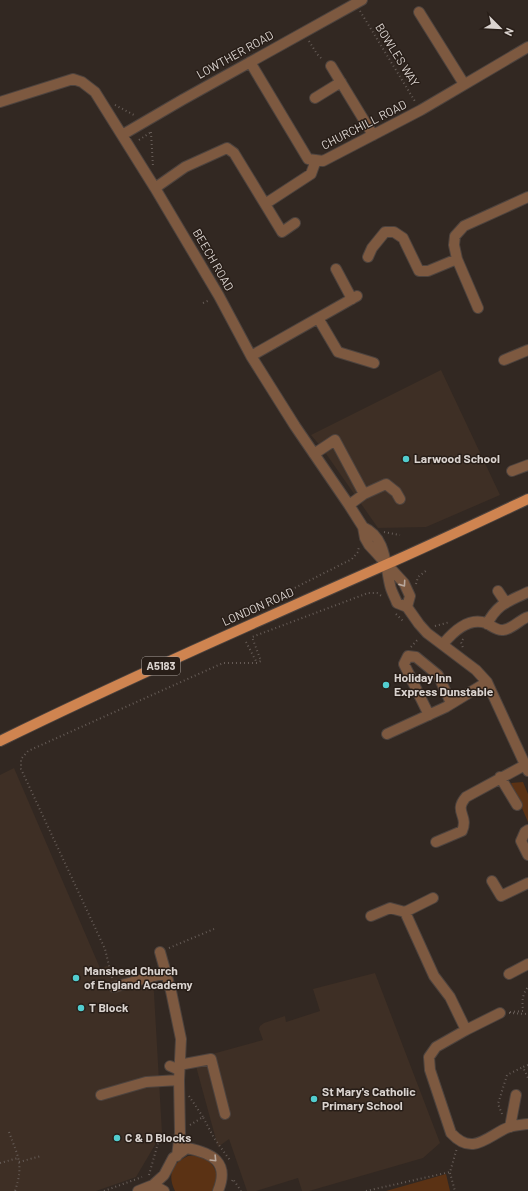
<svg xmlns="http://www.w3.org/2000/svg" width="528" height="1191" viewBox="0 0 528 1191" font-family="Barlow,sans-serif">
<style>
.built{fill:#3e2f25}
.green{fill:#5b3214}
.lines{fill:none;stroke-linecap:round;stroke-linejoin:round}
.minor-casing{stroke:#4d433e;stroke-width:12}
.major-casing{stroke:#4d433e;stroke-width:12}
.path{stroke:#665c57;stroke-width:2;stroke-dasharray:1 3;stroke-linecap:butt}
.minor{stroke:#7d5940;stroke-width:10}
.major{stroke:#cf8450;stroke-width:10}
.oneway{stroke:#b9a89d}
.poi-dot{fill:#52cdcf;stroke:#281e18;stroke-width:1.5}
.labels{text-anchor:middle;stroke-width:3;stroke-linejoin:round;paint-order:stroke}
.shield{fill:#281e18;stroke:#a59d98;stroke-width:1}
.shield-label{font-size:11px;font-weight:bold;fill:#dad3cf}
.street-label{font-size:12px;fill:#dad3cf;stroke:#281e18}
.poi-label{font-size:12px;font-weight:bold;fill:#dad3cf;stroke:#281e18;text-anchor:start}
</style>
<rect width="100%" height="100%" fill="#322822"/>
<path class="built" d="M441,370L500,495L426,527L378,528L322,448L311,435Z
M14,768L100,968L107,966L153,976L162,1133L136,1177L96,1191H0V775Z
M375,973L440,1143L423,1158L309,1191H302L298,1178L256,1191H247L229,1139L218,1147L194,1059L263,1040L259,1029L260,1026L264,1023L285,1016L286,1022L320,1011L313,989Z"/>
<path class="green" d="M523,782L528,794V822L511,783Z
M188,1156C209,1154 224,1171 213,1191H175C167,1175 172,1163 188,1156Z
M446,1174L450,1191H386Z"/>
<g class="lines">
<g class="minor-casing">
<path id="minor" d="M419,12L464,84
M250,62L308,159L323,161L421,110L528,47
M331,66L373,135
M315,98L341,82
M0,102L73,79L82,82L95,92L155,188L219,296L251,356L295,426L349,505L363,527L365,538L369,545L404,583L410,596L407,607
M122,135L182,100L362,0
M155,188L185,167L227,148L234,153L265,204
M295,223L282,232L265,204L311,174L316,160
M368,257L372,248L385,232H394L403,238L419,271H428L457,259
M336,269L352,299
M478,308L457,259L454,245L455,236L464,226L528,197
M318,318L338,352L374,363
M251,356L357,296
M504,360L528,350
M314,454L335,440L364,494L349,505
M512,471L528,465
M364,494L386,484L396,492L400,499
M363,527C386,537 385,564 390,585C391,591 395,597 397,603L407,607L419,624L427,633L476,670L487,682L528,771
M498,591L506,603
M487,624C498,603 508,602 528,592
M443,644C453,632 468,617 486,623C492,626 497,631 503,630C513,629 520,619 528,617
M429,715L404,664L408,656L416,657L438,675L451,703
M387,734L446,707L487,682
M500,777L517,805
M528,830L525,832L521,841L528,855
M436,842L462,831C469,815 453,812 466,797L525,765
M492,881L501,896L528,883
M405,912L434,976L450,997L466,1030L436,1047L429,1057L430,1070L451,1133C473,1157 487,1136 509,1127C515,1125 522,1125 528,1124
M371,916L390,908L405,912L433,898
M160,952L171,991L181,1039L179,1080L180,1133L177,1156
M509,974L528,964
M114,987L166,973
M466,1030L500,1013
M179,1065L211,1059L225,1114
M170,1066L179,1070
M101,1095L146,1082L179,1080
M510,1127L516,1095
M153,1185L164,1191
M138,1191L153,1185L164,1175L173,1158L187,1148C212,1153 230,1162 218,1191"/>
</g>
<g class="major-casing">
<path id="major" d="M0,741C127,679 256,622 385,565C433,544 481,521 528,499"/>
</g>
<path class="path" d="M360,11L416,103
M309,41L317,54L323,60
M115,105L136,116
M151,132L153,167
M139,140L151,132
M203,303L210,300
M384,532L400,535
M416,584L418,577L427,570
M396,614L403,621
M238,620L237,617L352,559L358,552L359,546
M435,626L450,622
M463,639L461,642L463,648
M246,642L257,663
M411,647L419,638
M169,948L214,929
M112,978L105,949L21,769V759L28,751L223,663H257L261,661L252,637L368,593H377L383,597
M510,1012L523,1011C522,1001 522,995 528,987
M509,1013L528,1014
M528,1065L523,1067L528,1078
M189,1096L203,1117
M502,1114L498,1104L507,1075L523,1067
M190,1125L203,1117L214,1138L229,1159L230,1161
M9,1132C18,1157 24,1164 15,1191
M19,1162L41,1156
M0,1163L18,1158
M450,1173L455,1191
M149,1175L158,1143L169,1137
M232,1181L233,1179L241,1191
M104,1191L142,1177
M366,1191L450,1172L457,1148"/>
<use href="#minor" class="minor"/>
<use href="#major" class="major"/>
</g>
<defs><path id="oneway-chevron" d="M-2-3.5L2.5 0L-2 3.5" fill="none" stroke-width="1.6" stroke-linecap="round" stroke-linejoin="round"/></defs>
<g class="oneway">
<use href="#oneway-chevron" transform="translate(403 584) rotate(55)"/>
<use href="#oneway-chevron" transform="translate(214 1159) rotate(46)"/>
</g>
<g class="poi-dot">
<circle cx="406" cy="459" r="4"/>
<circle cx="386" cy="685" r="4"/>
<circle cx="76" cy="978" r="4"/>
<circle cx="81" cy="1008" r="4"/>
<circle cx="314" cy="1099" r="4"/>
<circle cx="117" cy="1138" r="4"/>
</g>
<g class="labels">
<rect class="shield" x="142" y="657" width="38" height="18" rx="3"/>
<g class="shield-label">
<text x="161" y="670">A5183</text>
</g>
<g class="street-label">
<text transform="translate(235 55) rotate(-29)" y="4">LOWTHER ROAD</text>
<text transform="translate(397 55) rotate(58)" y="4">BOWLES WAY</text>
<text transform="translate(364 125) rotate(-27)" y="4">CHURCHILL ROAD</text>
<text transform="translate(213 260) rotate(60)" y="4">BEECH ROAD</text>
<text transform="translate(258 607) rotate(-24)" y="4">LONDON ROAD</text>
</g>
<g class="poi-label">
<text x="414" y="463">Larwood School</text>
<text x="394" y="682">Holiday Inn<tspan x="394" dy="14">Express Dunstable</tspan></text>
<text x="84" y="975">Manshead Church<tspan x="84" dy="14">of England Academy</tspan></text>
<text x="89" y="1012">T Block</text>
<text x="322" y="1096">St Mary's Catholic<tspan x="322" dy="14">Primary School</tspan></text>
<text x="125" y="1142">C &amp; D Blocks</text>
</g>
</g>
<g transform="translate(500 28) rotate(114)" stroke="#281e18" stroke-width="3" paint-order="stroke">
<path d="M0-3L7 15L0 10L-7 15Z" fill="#dad3cf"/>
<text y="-6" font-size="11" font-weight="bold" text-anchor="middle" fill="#dad3cf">N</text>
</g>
</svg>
